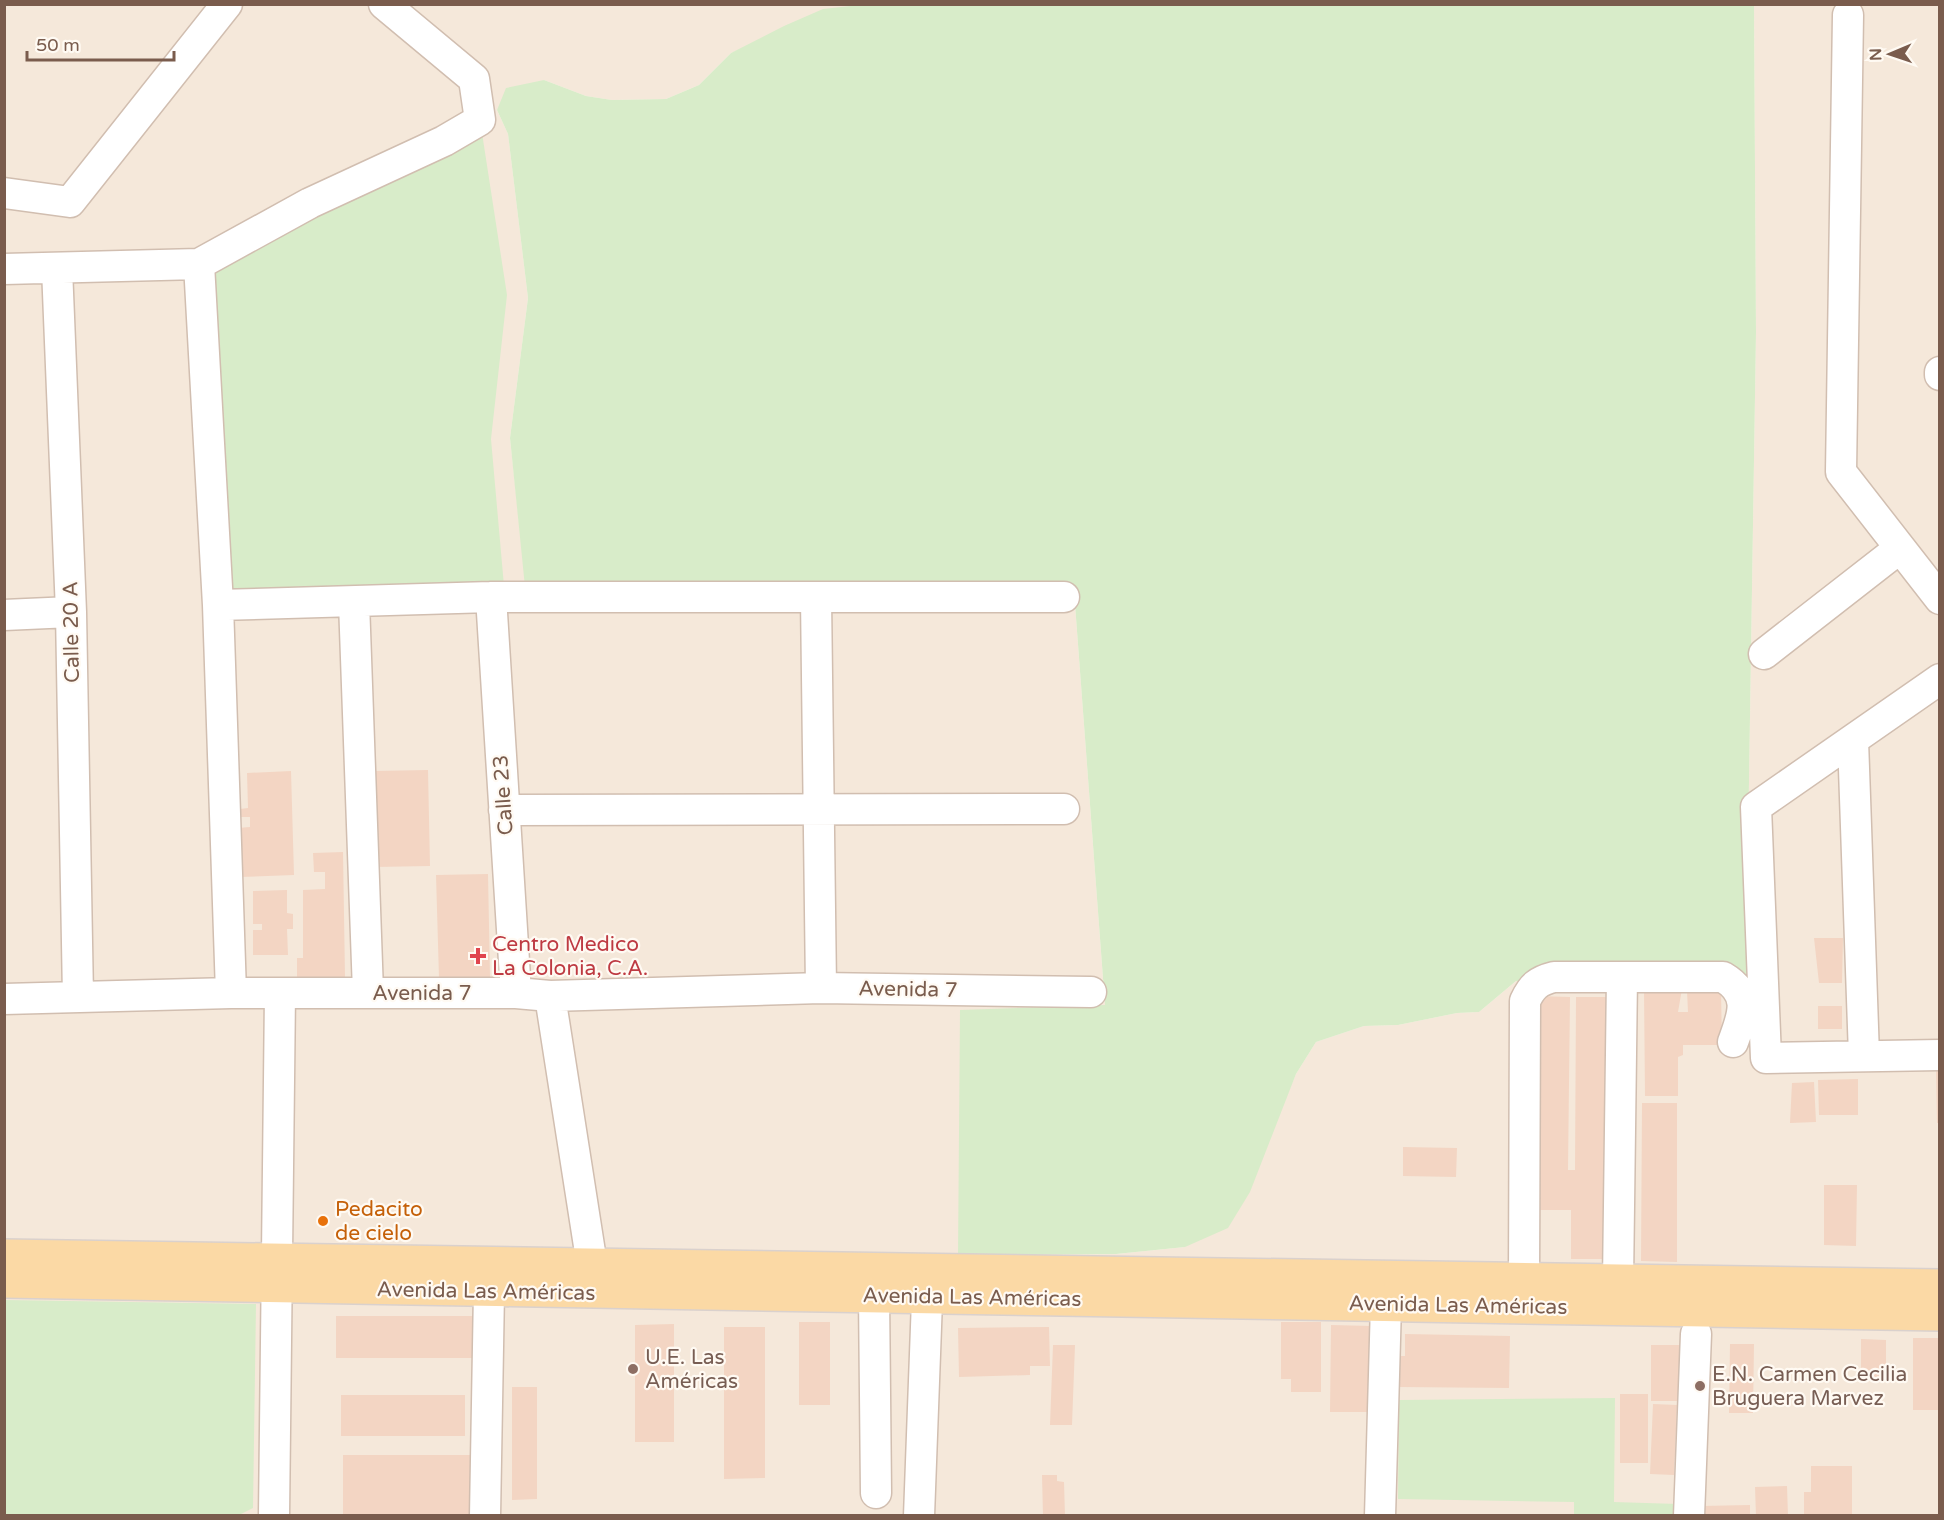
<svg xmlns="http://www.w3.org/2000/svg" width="1944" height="1520" viewBox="0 0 1944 1520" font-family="'Varela Round',sans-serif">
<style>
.residential{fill:#f5e8da}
.green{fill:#d8ecc9}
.building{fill:#f3d5c3}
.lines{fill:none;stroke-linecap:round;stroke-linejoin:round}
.minor-casing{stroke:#d1beb0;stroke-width:33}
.major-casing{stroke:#dad1cd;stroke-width:36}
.minor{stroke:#fff;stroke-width:30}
.major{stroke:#fbd9a5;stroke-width:33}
.health-dot{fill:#e0444e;stroke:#fffaf3;stroke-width:2}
.food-dot{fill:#e8710a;stroke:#fffaf3;stroke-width:2}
.education-dot{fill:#8d6e63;stroke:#fffaf3;stroke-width:2}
.labels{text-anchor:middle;stroke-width:4.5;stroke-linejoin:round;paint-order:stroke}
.street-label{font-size:21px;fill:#7a5c4d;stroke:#fffaf3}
.health-label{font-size:21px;fill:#be3a42;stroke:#fffaf3;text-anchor:start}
.food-label{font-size:21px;fill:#c56008;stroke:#fffaf3;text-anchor:start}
.education-label{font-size:21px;fill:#785e54;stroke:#fffaf3;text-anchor:start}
</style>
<rect width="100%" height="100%" fill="#fdf6ec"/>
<path class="residential" d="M5,5H859L731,53L699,85L666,99L612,100L586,96L544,80L497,110L508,134L528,298L510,438L526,587L1074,591L1105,1005L959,1255L1116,1254L1185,1247L1277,1118L1296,1074L1316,1042L1364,1026L1398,1025L1457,1013L1479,1012L1516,981L1746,974L1756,332L1754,5H1939V1515L5,1516Z"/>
<path class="green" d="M859,5H1754L1756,332L1746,974L1516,981L1479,1012L1457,1013L1398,1025L1364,1026L1316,1042L1296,1074L1250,1192L1228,1228L1185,1247L1116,1254L958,1255L960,1010L1105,1005L1074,591L525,587L510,438L528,298L508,134L497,110L506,88L544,80L586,96L612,100L666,99L699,85L731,53L784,26L823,9Z
M482,133L507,295L491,439L504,586L230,593L211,267Z
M5,1300L256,1304L253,1508L237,1516L5,1515Z
M1615,1398L1614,1502L1678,1504V1515H1574V1502L1398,1499L1399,1400Z"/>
<path class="building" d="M428,770L430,866L375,867L374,771Z
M291,771L294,875L239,877L238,828L250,827V817H240V809L248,808L247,773Z
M343,852L345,977L297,978V958H303V890L325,889V872H314L313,853Z
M488,874L490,977L439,978L436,875Z
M287,890V913L293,914V929H287L288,955H253V930H262V924H253V891Z
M1814,938H1843L1842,983H1819Z
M1682,989L1678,1012H1688L1687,991H1721L1722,1045H1683V1055L1678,1057V1096H1645L1644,990Z
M1536,996L1570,997L1568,1170H1575L1576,997H1609L1608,1259H1571V1210H1535Z
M1818,1006H1842V1029H1818Z
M1940,1064V1123H1937L1936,1065Z
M1858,1079V1115H1819L1818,1080Z
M1814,1082L1816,1122L1790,1123L1792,1083Z
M1642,1103H1677V1262L1641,1261Z
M1403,1147L1457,1148L1456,1177L1403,1176Z
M1824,1185H1857L1856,1246L1824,1245Z
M336,1316H475V1358H336Z
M799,1322H830V1405H799Z
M1281,1322H1321V1392H1291V1379H1281Z
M674,1324V1442H635V1325Z
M1331,1325L1372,1326L1371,1412H1330Z
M724,1327H765V1478L724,1479Z
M1049,1327L1050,1366H1030V1375L959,1377L958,1328Z
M1405,1334L1510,1336L1509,1388L1399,1387V1356H1405Z
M1913,1338H1940V1410H1913Z
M1861,1339L1886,1340V1378L1861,1377Z
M1730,1344H1754L1753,1413H1729Z
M1053,1345H1075L1072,1425H1050Z
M1651,1345H1686V1401H1651Z
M512,1387H537V1499L512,1500Z
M1620,1394H1648V1463H1620Z
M341,1395H465V1436H341Z
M1653,1404L1677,1405L1674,1475L1650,1474Z
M343,1455H477V1516H343Z
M1811,1466H1852V1516H1804V1492H1811Z
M1042,1475H1057V1481L1064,1482L1065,1516H1043Z
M1787,1486L1788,1516H1756L1755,1487Z
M1750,1505V1516H1701V1506Z"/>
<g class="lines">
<g class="minor-casing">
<path id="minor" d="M1848,15L1841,472L1940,599
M4,193L70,202L227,4
M199,264L218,605L231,993
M57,268L71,612L78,997
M4,269L199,264L310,203L444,141L480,120L474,79L384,4
M1940,372V375
M491,597L516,993
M816,598L821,988
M354,602L368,992
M218,605L491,597H1064
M4,615L71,612
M1764,654L1900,548
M1940,679L1756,807L1766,1058L1940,1055
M1853,740L1864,1056
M504,810L1064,809
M550,996L592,1265
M4,999L231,993H516L550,996L821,988L1091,992
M1524,1281L1525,1001C1532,986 1538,981 1554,977H1723C1752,994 1743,1015 1733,1042
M1618,1282L1622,977
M874,1295L876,1493
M274,1516L280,993
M485,1516L489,1291
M919,1516L928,1273
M1380,1516L1386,1304
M1689,1516L1696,1334"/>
</g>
<g class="major-casing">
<path id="major" d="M4,1256L1940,1286
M4,1281L1940,1314"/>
</g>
<use href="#minor" class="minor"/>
<use href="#major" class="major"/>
</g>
<path class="health-dot" d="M475 947h6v6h6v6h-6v6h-6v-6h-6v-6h6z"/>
<circle class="food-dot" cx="323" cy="1221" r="6"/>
<g class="education-dot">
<circle cx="633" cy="1369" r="6"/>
<circle cx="1700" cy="1386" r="6"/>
</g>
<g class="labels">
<g class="street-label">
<text transform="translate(71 632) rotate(-91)" y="7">Calle 20 A</text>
<text transform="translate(503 795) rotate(-94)" y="7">Calle 23</text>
<text transform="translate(908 989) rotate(1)" y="7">Avenida 7</text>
<text x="422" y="1000">Avenida 7</text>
<text transform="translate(486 1291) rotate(1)" y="7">Avenida Las Américas</text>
<text transform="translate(972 1297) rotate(1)" y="7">Avenida Las Américas</text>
<text transform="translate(1458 1305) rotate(1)" y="7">Avenida Las Américas</text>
</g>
<g class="health-label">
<text x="492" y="951">Centro Medico<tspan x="492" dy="24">La Colonia, C.A.</tspan></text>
</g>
<g class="food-label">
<text x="335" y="1216">Pedacito<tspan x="335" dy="24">de cielo</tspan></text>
</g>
<g class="education-label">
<text x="645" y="1364">U.E. Las<tspan x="645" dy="24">Américas</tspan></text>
<text x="1712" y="1381">E.N. Carmen Cecilia<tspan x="1712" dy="24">Bruguera Marvez</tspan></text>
</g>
</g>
<rect width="1944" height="1520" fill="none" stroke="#7a5c4d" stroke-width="12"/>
<g transform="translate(1890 54) rotate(268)" stroke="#fffaf3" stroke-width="4.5" paint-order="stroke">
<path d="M0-4.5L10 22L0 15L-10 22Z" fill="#7a5c4d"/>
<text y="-9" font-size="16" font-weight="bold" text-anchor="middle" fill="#7a5c4d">N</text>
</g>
<path d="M27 51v9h147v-9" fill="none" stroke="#7a5c4d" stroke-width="3"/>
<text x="36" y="51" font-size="18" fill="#7a5c4d" stroke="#fffaf3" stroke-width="4.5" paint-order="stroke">50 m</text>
</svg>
